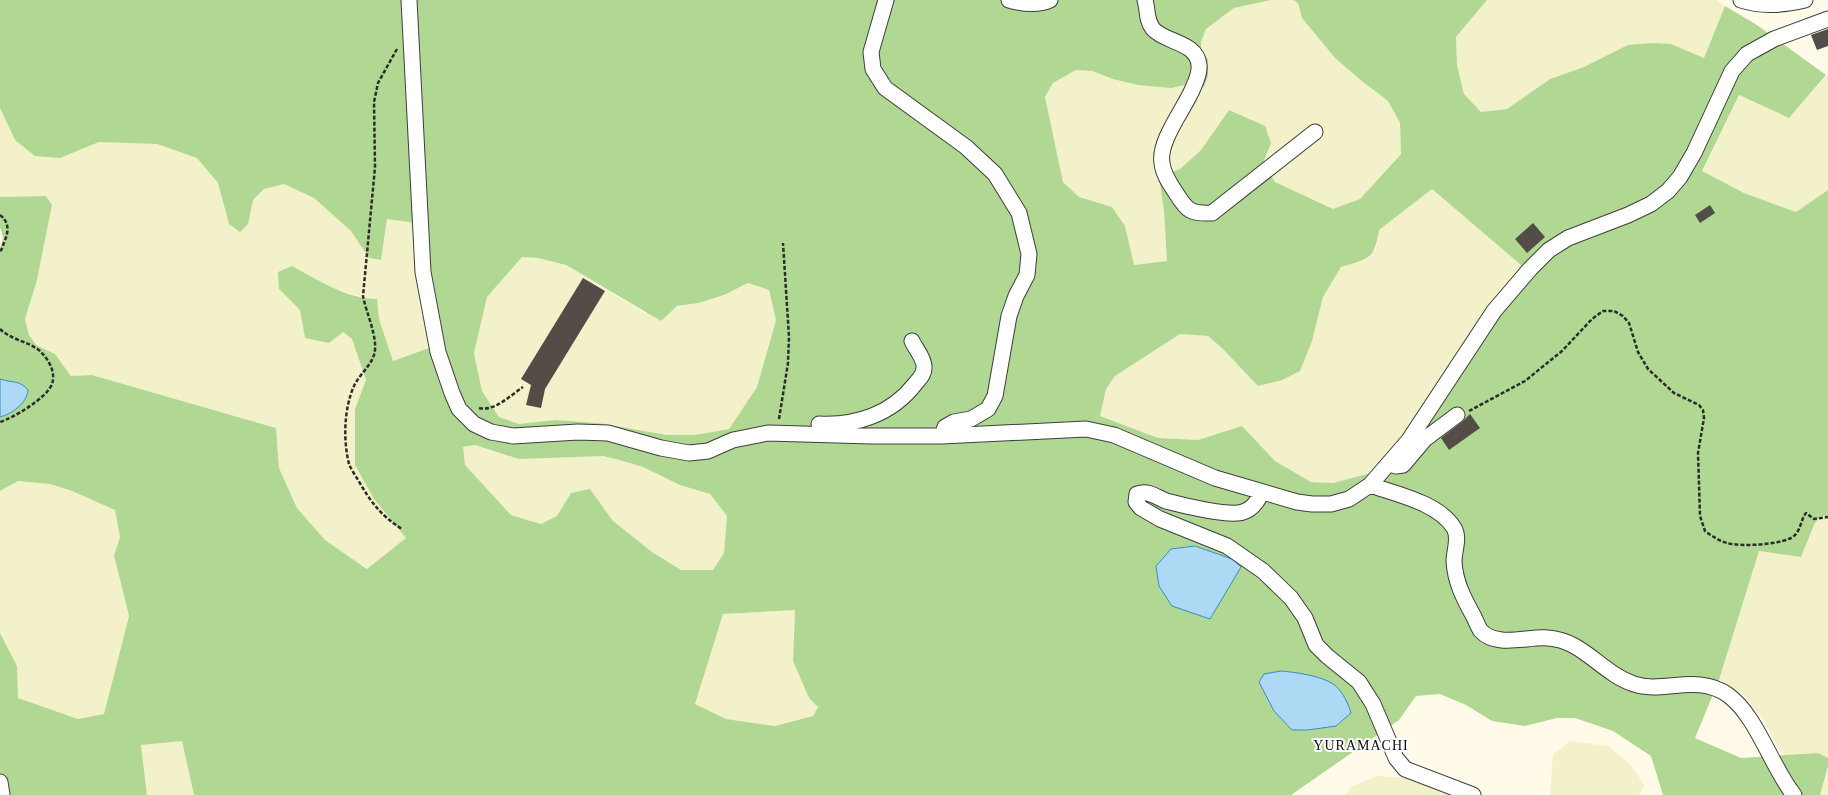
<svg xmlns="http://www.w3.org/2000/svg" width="1828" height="795" viewBox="0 0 1828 795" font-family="Georgia,serif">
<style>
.farmland{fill:#f3f1c9}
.forest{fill:#b0d893;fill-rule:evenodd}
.water{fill:#aed9f5;stroke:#368ccb}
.building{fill:#534c47}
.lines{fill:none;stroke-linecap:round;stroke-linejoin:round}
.street-casing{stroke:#3d3d3d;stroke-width:17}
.path{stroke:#2c2c2c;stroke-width:2.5;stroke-dasharray:4 2;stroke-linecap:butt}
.street{stroke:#fff;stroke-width:15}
.labels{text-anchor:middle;stroke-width:4;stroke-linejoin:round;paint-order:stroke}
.quarter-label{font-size:14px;letter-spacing:1px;fill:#0a0a0a;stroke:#fff}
</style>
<rect width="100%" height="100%" fill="#fffbe8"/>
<path class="farmland" d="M1271,0H1293L1298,3L1302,18L1335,58L1363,82L1388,101L1400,123L1401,153L1360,199L1333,210L1275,182L1229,110L1201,150L1180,169L1159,177L1164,211L1168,261L1134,265L1125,226L1112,207L1079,197L1063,182L1045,98L1053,83L1076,70L1092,71L1113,79L1208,61L1201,49V42L1206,29L1234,8Z
M1487,0H1717L1725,6L1704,58L1688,53L1584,67L1550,79L1507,109L1481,112L1464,94L1457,65L1456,37Z
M1828,74V190L1796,212L1744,193L1702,172L1739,95L1789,118Z
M0,108L15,140L60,158L99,142L157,144L197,158L218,183L229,224H248L253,200L264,189L284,184L314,198L351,231L369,258L381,260L387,219L416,223L418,283L429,348L393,361L379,319L377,299H367L330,287L292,266L279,289L300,310L305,338L342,332L352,339L366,380L355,409L374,499L406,538L368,569L325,540L297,508L279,468L276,428L92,375L71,376L55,354L36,345L29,335L25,319L37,280L52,205L46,196L0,197Z
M1432,189L1521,265L1406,434L1371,473L1333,483L1311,482L1275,461L1242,426L1198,440L1158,438L1100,416L1106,389L1115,376L1180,334L1208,336L1223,349L1312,341L1323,297L1341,267L1369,258L1376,248L1379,230Z
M522,257L538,258L565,265L645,313L699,303L724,295L748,283L769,289L776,320L757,387L729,429L695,435H667L598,423L555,420L519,424L499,417L482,391L474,353L487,297Z
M475,445L519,459L603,456L643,467L680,485L710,494L727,516L724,553L713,570H681L652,552L613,521L590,489L571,493L557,516L541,524L511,515L465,465L463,447Z
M18,481L50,484L72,491L115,510L120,537L114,555L129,616L104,714L78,719L18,698L17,666L0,633V491Z
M1820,516H1828V758L1818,753L1785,756L1778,748L1764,721L1742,693L1719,680L1759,551L1801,557L1814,525Z
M795,610L793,661L809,698L818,706L813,716L775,726L726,719L695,704L723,614Z
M182,741L194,795H147L141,744Z
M1570,741L1608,746L1630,764L1645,786L1639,795H1550L1553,754Z
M1828,766V795H1820Z
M1377,776L1405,778L1454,795H1345L1353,786Z"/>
<path class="forest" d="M0,0H1271L1234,8L1206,29L1201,42V49L1208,60V76L1204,87L1189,84L1171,88L1138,85L1113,79L1092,71L1076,70L1053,83L1045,97L1063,182L1079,197L1112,207L1125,226L1134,265L1167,261L1164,211L1159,177L1180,169L1201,150L1229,110L1265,126L1271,143L1263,163L1275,182L1333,209L1360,199L1401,154L1400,123L1388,101L1363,82L1335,58L1302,18L1298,3L1293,0H1487L1456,37L1457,65L1464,94L1481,112L1507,109L1550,79L1584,67L1628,45L1652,43L1671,44L1704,58L1725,6L1757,25L1826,75L1789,118L1739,95L1702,171L1744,193L1796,212L1828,190V516H1820L1814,525L1801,557L1759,551L1719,680L1695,738L1741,758L1818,753L1828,758V766L1820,795H1663L1651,756L1613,731L1575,718H1557L1525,726L1492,721L1466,705L1440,694L1416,696L1399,720L1291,795H194L182,741L141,745L147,795H0V633L17,666L18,698L78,719L104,714L129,616L114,555L120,537L115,510L72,491L50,484L18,481L0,491V250L3,237L0,227V197L46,196L52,205L37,280L25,319L29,335L36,345L55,354L71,376L92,375L276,428L279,468L297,508L325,540L367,569L406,538L374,499L355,465V409L366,380L352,339L343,332L329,343L305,338L300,310L279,289L278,272L292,266C318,280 347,299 377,299L379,319L393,361L429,348L418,283L416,223L387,219L381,260L369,258L351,231L314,198L284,184L264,189L253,200L248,224L240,232L229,224L218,183L197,158L157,144L99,142L60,158L35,156L15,140L0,108ZM1432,189L1521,265L1406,434L1371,473L1333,483L1311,482L1275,461L1242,426L1198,440L1158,438L1100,416L1106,389L1115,376L1180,334L1208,336L1223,349L1258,386L1282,380L1300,371L1312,341L1323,297L1341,267C1369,258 1374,261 1379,230ZM522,257L538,258L566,265L661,321L677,306L699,303L724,295L748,283L769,290L776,320L757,387L729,429L695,435H667L598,423L555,420L519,424L499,417L482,391L474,353L487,297ZM475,445L519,459L603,456L619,460L643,467L680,485L710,494L727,516L724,553L713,570H681L652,552L613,521L590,489L571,493L557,516L541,524L511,515L465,465L463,447ZM795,610L793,661L809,698L818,707L813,716L775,726L726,719L695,704L723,614Z"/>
<path class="water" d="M0,379C12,383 20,380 28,390C27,403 12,414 0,417Z
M1195,546L1232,559L1241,567L1210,619L1172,606L1159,586L1156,566L1171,549Z
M1281,671C1294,672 1322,676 1333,684C1342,690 1348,703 1351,713L1336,726L1308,730H1292L1274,711L1259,682L1264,674Z"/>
<path class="building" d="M1828,29V46L1817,50L1811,35Z
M1710,205L1715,213L1700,223L1695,215Z
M1533,223L1545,237L1527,253L1515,239Z
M583,278L605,291L545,389L541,408L526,405L531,385L521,379Z
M1470,414L1480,428L1449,450L1441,438L1462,422Z"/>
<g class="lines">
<g class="street-casing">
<path id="street" d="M409,0L423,272L438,352L452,393L459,409L474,424L491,432L513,436L578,432L608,433L661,448L689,453L708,451L733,440L768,433L871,436H942L1086,429L1114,435L1215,478L1297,502L1312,504H1331L1349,499L1370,485L1409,440L1494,311L1530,269L1549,250L1568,238L1628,215L1651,204L1668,191L1680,177L1694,153L1732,71L1747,54L1774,39L1828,19
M886,0L871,52L873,69L885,88L966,147L995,174L1019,213L1029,254L1027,275L1016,296L1009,316L995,396L988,409L971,419L954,422L945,427L942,436
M1009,0C1023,4 1037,6 1050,0
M1145,0C1148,10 1146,20 1153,29C1166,43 1197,42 1199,65C1200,73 1196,81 1193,88C1185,108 1158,141 1162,163C1163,174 1170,184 1176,193C1187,211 1191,214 1212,213L1315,132
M1741,0C1763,7 1783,5 1805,0
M819,424C856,426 892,414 915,384C919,379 925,374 924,366C924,358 915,348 912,341
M1389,463L1396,466L1403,465L1425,439L1457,415
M1370,485C1396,494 1439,503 1454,528C1460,538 1454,551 1454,561C1455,582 1464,599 1474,617C1476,621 1478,627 1481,631C1497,648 1528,636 1548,638C1583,640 1601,673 1634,684C1663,694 1697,673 1728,695C1757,716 1772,768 1794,795
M1262,492C1258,501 1253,509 1243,512C1230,517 1181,505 1166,501C1156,497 1149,490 1137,494L1136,502L1141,508L1160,519L1227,546L1263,571L1291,598L1305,618L1316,645L1327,656L1359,682L1373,704L1396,758L1405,769L1473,795
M0,782L2,795"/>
</g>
<path class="path" d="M397,49L378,83L374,102L375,167L363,296C366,313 379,339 374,355C370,367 359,375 354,386C344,408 343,440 349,464C351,469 355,475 358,480C371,502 380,515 402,529
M0,215C14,226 5,239 0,253
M0,329C11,340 28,341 40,351C49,360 56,372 52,384C47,398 13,418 0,422
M479,408C494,412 511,395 523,387
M1469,411L1525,381L1562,351L1592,319L1603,311H1614L1623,316L1629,323L1638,352L1648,369L1674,393L1699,405L1703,410L1704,418L1698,453L1700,516L1705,531C1712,536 1719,541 1727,543C1740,547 1786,545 1795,535C1801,529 1801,519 1806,513L1814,519L1828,517
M779,419L788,363L789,337L783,243"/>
<use href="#street" class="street"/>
</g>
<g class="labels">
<g class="quarter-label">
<text x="1361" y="750">YURAMACHI</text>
</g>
</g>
</svg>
